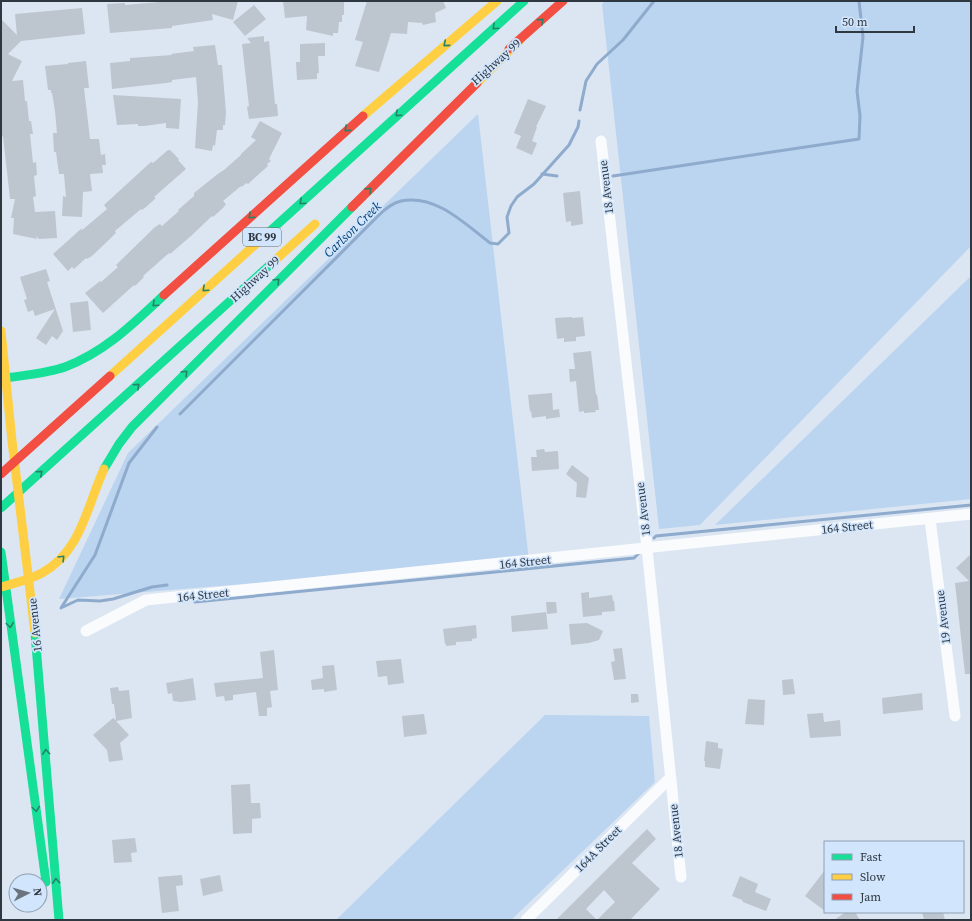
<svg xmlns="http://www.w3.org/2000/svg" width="972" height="921" viewBox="0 0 972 921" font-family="'Source Serif 4',serif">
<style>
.green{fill:#bbd4f0}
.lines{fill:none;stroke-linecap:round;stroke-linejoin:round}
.stream{stroke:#8eabcd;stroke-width:3}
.building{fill:#bdc6cf;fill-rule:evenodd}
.street{stroke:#fafbfd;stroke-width:11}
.fast{stroke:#16e098;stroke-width:9}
.slow{stroke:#ffcf43;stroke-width:9}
.jam{stroke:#f24e42;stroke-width:9}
.oneway{stroke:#248368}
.labels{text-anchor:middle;stroke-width:3.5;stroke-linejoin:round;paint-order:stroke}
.shield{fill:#d1e5fc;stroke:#606b78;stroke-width:1}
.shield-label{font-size:11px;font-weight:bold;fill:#2f3740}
.street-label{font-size:12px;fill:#2f3740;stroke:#d1e5fc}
.water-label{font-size:13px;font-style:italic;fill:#013d72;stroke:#d1e5fc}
</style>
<rect width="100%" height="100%" fill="#dbe6f2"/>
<path class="green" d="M605,1H971V246L700,525L659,529L602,4Z
M478,114L529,561L59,599L128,453Z
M971,276V499L715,525Z
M545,715L649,716L655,782L511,920H336Z"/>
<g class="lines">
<path class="stream" d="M580,110L586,81L597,64L623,40L654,1
M542,174L557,176
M613,176L859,139L860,116L857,91L863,37L859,1
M180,414L378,216C384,210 392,203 401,201C436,194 465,224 490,243L498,244L509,233L507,217L511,206L517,197L534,184L569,145L578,127L579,121
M654,538L656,536L971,505
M195,602L634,558L640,552
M63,607L78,600L100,601L113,599L152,587L167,585
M61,608L95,555L129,463L157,427"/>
</g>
<path class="building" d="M171,1H238L233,20L212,14L213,20L172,26V28L110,33L107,4L125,3V5Z
M283,1H344V15H342V22H339L338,33H333V36L306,30L307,16L285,18Z
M367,1L417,2V1H443L446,8L435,13L436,22L423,25L422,23L408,22L407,34L391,33L379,72L355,66L363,42L355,40Z
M254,5L266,19L245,36L233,22Z
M82,8L85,34L21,41L8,54L22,61L12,81L23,80L25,101H27L29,121H31L33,134H30L33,163L36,162L37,175L34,176L36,196L33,197L35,212L55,211L57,238L39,239L36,236L37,239L13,234L14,218H11L15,199H10L3,136L2,137L1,130V19L17,35L15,14Z
M264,36V42L269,41L275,104H277L278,116L249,119L247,107L249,106L242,44L251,43L247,38Z
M325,43V56H318L319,73H317V79L297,80L296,62H300V44Z
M215,45L218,65H222L226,112L225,125H223V130H217L215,146L213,145L212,151L195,148L198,102L196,77L172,80V82L166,83L112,89L110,63L130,61V58L172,55L171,54L194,51L193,47Z
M86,61L89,88H84L90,139H99L101,155L105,154L106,165H102L103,173L90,174L92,191L83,192L82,217L62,216L63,196L66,197L64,174H59L56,152H54L53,133H57L55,111L52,93H51V90H48L45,66L68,64V63Z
M113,95L181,99L179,129L166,128V123L144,126H138V124L117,125Z
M528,99L546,106L536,127H537L532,141L537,143L532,155L516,148L521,136L514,133Z
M260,121L282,133L269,159L271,161L267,164L268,166L248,184L246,183L242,187L241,186L223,201L226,204L223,208L213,217L212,216L191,236L170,254L169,253L143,276L144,277L135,286L134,285L103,313L85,293L100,281L101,282L118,267L116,265L155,227L160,224L162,226L179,211L178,210L194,196V193L219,173L224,170L241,155V154L256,140L251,137Z
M168,150H170L179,159L178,160L186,169L154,197L156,198L146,207L142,210L141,209L115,231L116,233L92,256L87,259L86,258L74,269L72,267L68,271L53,254L82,228L81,231L107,209L104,205L151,162L153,163Z
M580,191L583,224L571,226V221L566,222L563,193Z
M46,269L50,281L47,282L63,331L57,340L52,336L46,345L36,338L55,309L35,316L33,310L28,312L24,300L27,299L20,277Z
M88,301L91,330L73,332L70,303Z
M572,317V318L583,317L585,336L576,337V341L564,342V338L557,339L555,318Z
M591,351L596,395L597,394L599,410H595L596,412L584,413V411L579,412L576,381L570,382L569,369H575L573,353Z
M552,393L553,410L559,409L560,417L546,419V416L532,418L531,411L530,412L528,395Z
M544,449L545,452L558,451L559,469L532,471L531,457H537L536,450Z
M572,465L589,478L586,498L576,497L577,483L566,474Z
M971,554V674H965L955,583L969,581L956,568Z
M589,592V598L612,595L613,601H614L615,611L602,612V615L583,617L581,593Z
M546,602H556L557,613L547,614Z
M546,612L548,629L512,632L511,616Z
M587,623L603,631L599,640L589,643L571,645L569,624Z
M476,625L477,638L472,639V641L456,642V645L446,646V644H445L443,629Z
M622,648L626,679L614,680L611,662L615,661L613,649Z
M274,650L278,690L270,691L272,707L267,708V716H259L256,692L233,695V700L225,701L224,696L216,697L214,683L263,678L260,652Z
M401,659L404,683L388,685L387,676L378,677L376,661Z
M334,665L337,690L324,692V689L312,690L311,680L323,678L322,666Z
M193,678L196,700L181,702L173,701L172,693L168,694L166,683Z
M793,679L795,694L783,695L782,680Z
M118,687L119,691L129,690L132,718L116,721L129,735L120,743L123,760L109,762L107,750L93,735L113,718L116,720L114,704H112L110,688Z
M922,693L923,710L883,714L882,698Z
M631,694H638L639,702L631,703Z
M748,699L765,700L764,725L745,724Z
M823,713L824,722L840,720L841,736L810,738L807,714Z
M424,714L427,734L404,737L402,716Z
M706,741L718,743V748L723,749L720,769L705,767V761H704Z
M250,784L251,803H260L261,818L252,819V833L233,834L231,785Z
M647,829L656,839L632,863L660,889L630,920H556ZM604,890L615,902L597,920L586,909Z
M135,838L137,852L131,853L132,862L114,863L112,840Z
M825,870V911L805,896Z
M182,875L183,885L176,886L179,911L162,913L158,877Z
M220,875L223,891L203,896L200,879Z
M740,876L758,884L755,892L771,899L766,911L743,902L742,900L732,896Z
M846,912H855L860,920H834Z
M922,912H943L945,920H924Z"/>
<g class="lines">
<path class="street" d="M601,141L647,548L681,877
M930,519L955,716
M86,631L146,600L971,514
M526,920L670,778"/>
<path class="fast" d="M269,232L524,1
M1,379C22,375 45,374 65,367C105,352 134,323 164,295
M104,469L119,444L132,427L352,207
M1,508L272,263
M1,552L46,882
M35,633L59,920"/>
<path class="slow" d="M477,83L520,40
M363,116L497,1
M272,263L315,224
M1,331L12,441L35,633
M110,376L269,232
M1,587C15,583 29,580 42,573C81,552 87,506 104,469"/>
<path class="jam" d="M509,49L563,1
M352,207L477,83
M164,295L363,116
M1,474L110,376"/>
</g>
<defs><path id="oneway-chevron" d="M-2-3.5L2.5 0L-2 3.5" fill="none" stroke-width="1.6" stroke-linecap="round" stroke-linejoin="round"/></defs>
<g class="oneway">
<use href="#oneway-chevron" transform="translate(541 21) rotate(-42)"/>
<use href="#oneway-chevron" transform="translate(495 27) rotate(138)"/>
<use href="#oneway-chevron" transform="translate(446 44) rotate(140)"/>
<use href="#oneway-chevron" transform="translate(398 114) rotate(138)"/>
<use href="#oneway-chevron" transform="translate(347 129) rotate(139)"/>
<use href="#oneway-chevron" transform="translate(369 190) rotate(-44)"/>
<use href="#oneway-chevron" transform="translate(302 202) rotate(138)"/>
<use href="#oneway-chevron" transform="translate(251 216) rotate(137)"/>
<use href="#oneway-chevron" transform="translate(277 281) rotate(-45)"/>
<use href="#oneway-chevron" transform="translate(205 289) rotate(138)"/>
<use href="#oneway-chevron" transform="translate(155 304) rotate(138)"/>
<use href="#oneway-chevron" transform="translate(185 373) rotate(-45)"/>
<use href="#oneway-chevron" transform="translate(137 386) rotate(-42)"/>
<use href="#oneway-chevron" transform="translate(40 473) rotate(-42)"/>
<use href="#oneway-chevron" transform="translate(62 558) rotate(-45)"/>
<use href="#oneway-chevron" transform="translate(10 625) rotate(83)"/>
<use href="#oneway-chevron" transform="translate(46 752) rotate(-94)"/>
<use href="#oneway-chevron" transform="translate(36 809) rotate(82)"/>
<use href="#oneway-chevron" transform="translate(56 881) rotate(-94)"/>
</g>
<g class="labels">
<rect class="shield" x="243" y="228" width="38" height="18" rx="3"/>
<g class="shield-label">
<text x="262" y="241">BC 99</text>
</g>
<g class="street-label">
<text transform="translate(496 62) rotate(-42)" y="4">Highway 99</text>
<text transform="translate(606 187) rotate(-97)" y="4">18 Avenue</text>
<text transform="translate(255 279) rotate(-42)" y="4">Highway 99</text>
<text transform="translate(643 509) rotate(-97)" y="4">18 Avenue</text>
<text transform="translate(847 527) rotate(-6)" y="4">164 Street</text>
<text transform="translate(525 562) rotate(-6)" y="4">164 Street</text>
<text transform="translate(203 595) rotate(-6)" y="4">164 Street</text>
<text transform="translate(943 617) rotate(-97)" y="4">19 Avenue</text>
<text transform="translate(35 625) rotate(-96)" y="4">16 Avenue</text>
<text transform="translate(676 831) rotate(-96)" y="4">18 Avenue</text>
<text transform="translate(598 849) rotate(-45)" y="4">164A Street</text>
</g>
<g class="water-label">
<text transform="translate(352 229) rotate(-44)" y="5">Carlson Creek</text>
</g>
</g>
<rect width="972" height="921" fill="none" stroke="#2f3740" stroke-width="4"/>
<rect x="824" y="841" width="140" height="72" fill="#d1e5fc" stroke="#909fb1"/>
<rect x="832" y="854" width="20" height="6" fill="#16e098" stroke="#909fb1"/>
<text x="860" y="861" font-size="12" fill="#2f3740">Fast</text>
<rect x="832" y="874" width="20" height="6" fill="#ffcf43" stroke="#909fb1"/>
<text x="860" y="881" font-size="12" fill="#2f3740">Slow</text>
<rect x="832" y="894" width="20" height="6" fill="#f24e42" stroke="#909fb1"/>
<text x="860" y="901" font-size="12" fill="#2f3740">Jam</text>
<g transform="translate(28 893) rotate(84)"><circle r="19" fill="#d1e5fc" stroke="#909fb1"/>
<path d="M0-3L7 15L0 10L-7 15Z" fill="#6b747e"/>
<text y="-6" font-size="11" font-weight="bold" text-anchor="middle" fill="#2f3740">N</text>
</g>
<path d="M836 26v6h78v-6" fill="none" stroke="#2f3740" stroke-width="2"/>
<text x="842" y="26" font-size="12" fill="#2f3740" stroke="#d1e5fc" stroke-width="3" paint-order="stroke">50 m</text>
</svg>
